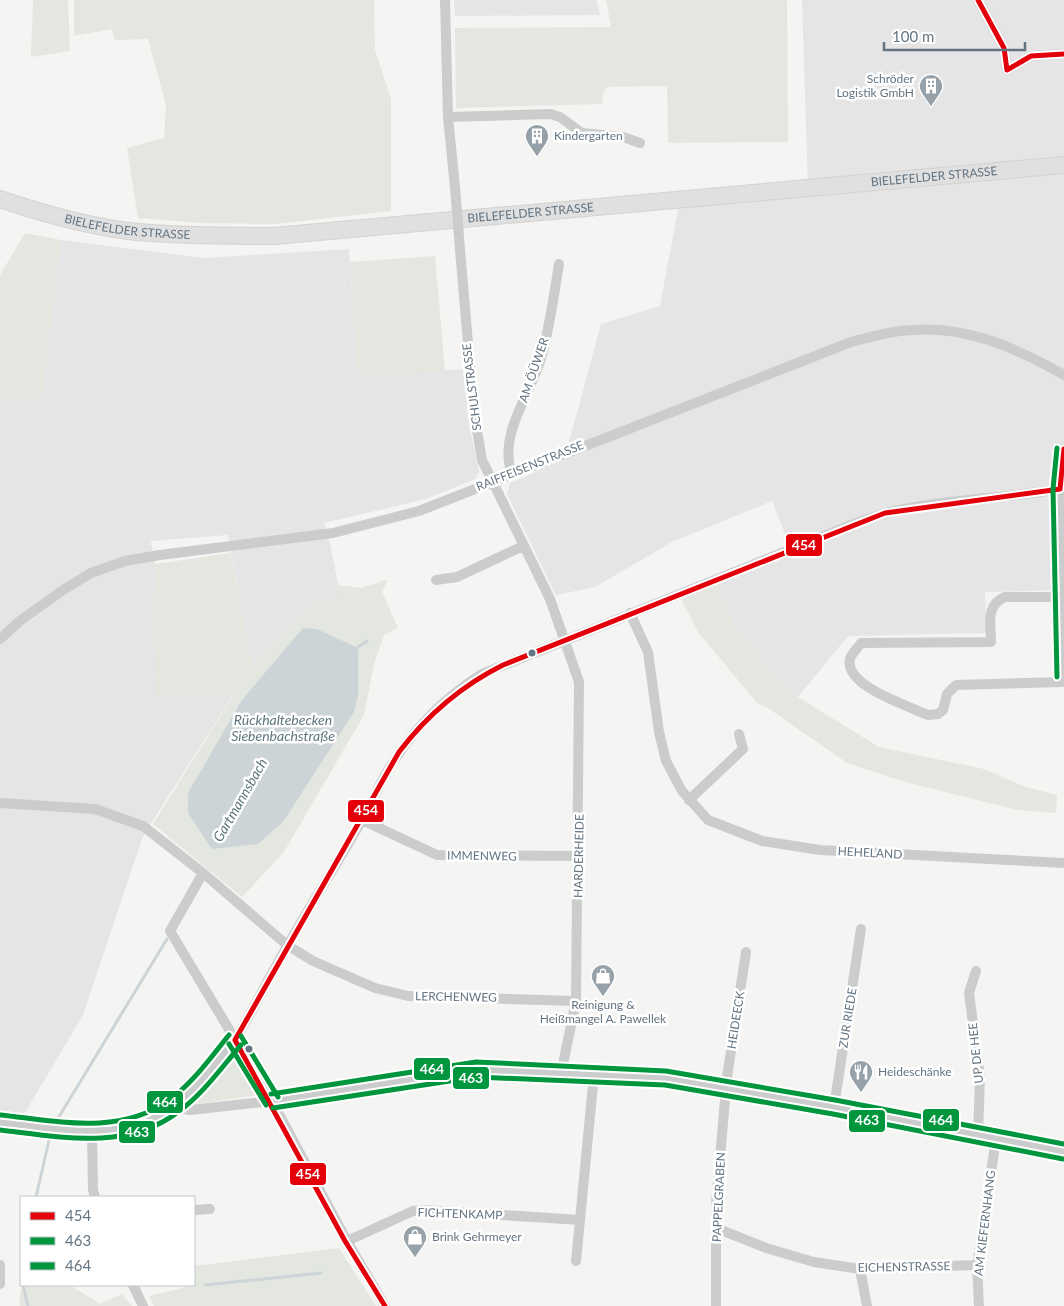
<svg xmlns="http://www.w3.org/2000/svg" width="1064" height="1306" viewBox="0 0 1064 1306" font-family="Lato,sans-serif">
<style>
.built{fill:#e4e5e4}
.green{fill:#e3e7e0}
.water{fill:#ccd4d7}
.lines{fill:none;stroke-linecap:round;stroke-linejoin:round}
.stream{stroke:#ccd4d7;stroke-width:3}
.primary-casing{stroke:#d1d2d1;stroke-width:18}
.street{stroke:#cbcdcd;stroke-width:10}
.primary{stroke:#e0e0e0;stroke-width:16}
.street-bridge{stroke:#cbcdcd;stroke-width:10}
.bus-1-casing{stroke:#fff;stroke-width:9}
.bus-2-casing{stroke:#fff;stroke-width:9}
.bus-3-casing{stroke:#fff;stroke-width:9}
.bus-1{stroke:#e3000b;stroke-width:5}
.bus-2{stroke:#00963e;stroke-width:5}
.bus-3{stroke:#00963e;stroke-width:5}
.bus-dot{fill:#637482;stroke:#fff;stroke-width:2}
.labels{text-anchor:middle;stroke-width:5;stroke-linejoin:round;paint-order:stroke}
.poi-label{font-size:12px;fill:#637482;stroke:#fff;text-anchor:start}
.street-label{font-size:12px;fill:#637482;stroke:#fff}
.water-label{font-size:14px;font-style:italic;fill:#5f767f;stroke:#fff}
.line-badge{stroke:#fff;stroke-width:2}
.badge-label{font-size:14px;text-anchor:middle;font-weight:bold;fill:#fff}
</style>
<rect width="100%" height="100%" fill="#f4f4f2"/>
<path class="built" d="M454,0H597L600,15L455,16Z
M802,0H1064V590L985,592L986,633L848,636L798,697L762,661L738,631L716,584L793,554L772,501L672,542L595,587L556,595L507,494L510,483L573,456L569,442L601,324L660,306L680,199L808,187Z
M61,240L204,258L349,249L358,378L463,369L469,425L479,471L475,479L426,499L324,523L330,542L338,585L337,597L315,602L303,611L253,669L228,535L151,541L155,564L154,639L233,695L143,836L83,1015L23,1116L0,1112V398H42Z"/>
<path class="green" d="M33,0H68L70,51L31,57Z
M74,0H374L375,50L391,99V211L276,224L200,223L138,218L127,148L164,138L166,105L148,39L115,40L112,29L74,36Z
M606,0H787L788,142L668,143L667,86L607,87L603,94L602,104L456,108L455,28L611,27Z
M25,233L61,240L42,398H0V275Z
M435,256L445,371L358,378L350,262Z
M231,553L253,669L303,611L315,602L336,597L338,585L361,588L388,579L382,592L398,628L384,635L374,664L364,715L284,852L242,897L153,824L233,696H156L154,639L155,564Z
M716,584L738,631L762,661L798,697L879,747L984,769L1023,786L1057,795L1056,813L1017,810L905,782L847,763L768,708L758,704L698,632L681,599Z
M233,1054L259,1095L189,1105Z
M339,1248L376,1306H154L149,1296L183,1288V1285H194V1266Z
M22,1285H70L100,1304L122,1294L132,1306H20L19,1301Z"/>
<path class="water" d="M303,628L317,629L358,648V696L354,712L283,822L258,844L212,849L188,813V793L242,700Z"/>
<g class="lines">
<path class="stream" d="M355,649L367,641
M57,1120L167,939
M36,1197L50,1136
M23,1285L28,1306
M205,1285L321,1273"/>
<g class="primary-casing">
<g id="primary">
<path id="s1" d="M0,199C44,214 91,227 137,232C183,236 228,236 274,236L1064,165"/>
</g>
</g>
<path class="street" d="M445,0L448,117L455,187
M978,0L1004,48L1007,70L1031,56L1064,54
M448,117L550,114L560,117L582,133L623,137L640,143
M460,250L474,413L482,460L550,599L579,682L576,1001L561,1074
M1064,449L1060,489L1064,677
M512,474C497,434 532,393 542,355C550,325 554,295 559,264
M436,580L457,577L523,546
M1062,597H1005C985,605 991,624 991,642L861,643C858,648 851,654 850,659C844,686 909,706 928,715L938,714L943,710L947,694L956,685L1064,682
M630,613L648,652L659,732L666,761L682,791L708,820L762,841L820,850L1064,863
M0,639L21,620L63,590L91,573L125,561L160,555L333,533L419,511L851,342C867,338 884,333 900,331C961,323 1013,346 1064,375
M689,800L743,749L739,734
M0,803L95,809L143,826L203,873L287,945L313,961L375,988L408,996L576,1001
M362,820L437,855L579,856
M203,873L170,931L272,1101L347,1241L385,1306
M976,971L969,993L980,1077L978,1136
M174,1107L190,1110L272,1101L476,1069L594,1074L666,1078L727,1088L1064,1152
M834,1107L861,929
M0,1122C40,1126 108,1140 146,1124C176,1111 217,1066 235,1039C250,1017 261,992 274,970C301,919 333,871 362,820C372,803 379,784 390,767C413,730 445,697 482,674L846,527C859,522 872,517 886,513C943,499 1003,499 1060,489
M92,1130L93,1190L95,1197
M194,1210L210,1209
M716,1228L766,1248L814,1262L860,1269L977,1265
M347,1241L413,1211L424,1210L580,1220L594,1074
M576,1261L580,1220
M0,1265V1284
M860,1269L867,1306
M133,1285L143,1306
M716,1306V1204L727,1077L746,952
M979,1306L977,1265L996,1139"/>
<use href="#primary" class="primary"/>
<path class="street-bridge" d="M455,187L460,250"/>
<g class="bus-1-casing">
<path id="bus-1" d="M978,0L1004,48L1007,70
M1007,70L1031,56L1064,54
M1060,489L1064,449
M235,1040L399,752C428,714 461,686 503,665L885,513L1060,489
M235,1040L345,1241L385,1306"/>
</g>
<g class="bus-2-casing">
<path id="bus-2" d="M1057,677L1053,489L1057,448
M229,1044L266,1105
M273,1108L476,1077L665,1085L833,1114L1063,1159
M0,1130C59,1137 127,1151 178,1112C203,1094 221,1068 241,1045"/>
</g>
<g class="bus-3-casing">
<path id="bus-3" d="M241,1036L278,1097
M271,1094L476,1062L666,1071L835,1100L1064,1144
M1,1115C56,1121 120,1136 169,1100C193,1083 211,1057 229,1035"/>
</g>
<use href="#bus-1" class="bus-1"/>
<use href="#bus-2" class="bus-2"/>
<use href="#bus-3" class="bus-3"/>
</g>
<defs>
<g id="building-pin" transform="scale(1.25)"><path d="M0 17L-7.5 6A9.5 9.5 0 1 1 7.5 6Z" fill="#96a1a9" stroke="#fff"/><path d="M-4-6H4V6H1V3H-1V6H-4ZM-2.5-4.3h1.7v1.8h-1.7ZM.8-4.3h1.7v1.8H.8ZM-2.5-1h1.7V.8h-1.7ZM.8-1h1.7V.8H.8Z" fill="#fff"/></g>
<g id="shop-pin" transform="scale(1.25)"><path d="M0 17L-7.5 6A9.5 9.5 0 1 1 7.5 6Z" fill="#96a1a9" stroke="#fff"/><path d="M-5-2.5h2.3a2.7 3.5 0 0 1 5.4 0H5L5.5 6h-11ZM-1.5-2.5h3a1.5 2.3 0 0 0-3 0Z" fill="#fff"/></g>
<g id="restaurant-pin" transform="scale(1.25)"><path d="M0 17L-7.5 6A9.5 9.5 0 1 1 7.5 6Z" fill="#96a1a9" stroke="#fff"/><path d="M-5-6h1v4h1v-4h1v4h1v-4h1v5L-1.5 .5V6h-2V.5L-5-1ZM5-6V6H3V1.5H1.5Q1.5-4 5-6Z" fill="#fff"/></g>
</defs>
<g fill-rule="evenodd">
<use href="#building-pin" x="931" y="86"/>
<use href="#building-pin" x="537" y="136"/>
<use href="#shop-pin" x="603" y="976"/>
<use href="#restaurant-pin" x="861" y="1072"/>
<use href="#shop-pin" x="415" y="1237"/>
</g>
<g class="bus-dot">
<circle cx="532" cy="653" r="4.5"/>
<circle cx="249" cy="1049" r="4.5"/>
</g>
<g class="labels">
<g class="poi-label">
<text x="914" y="83" text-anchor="end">Schröder<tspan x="914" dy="14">Logistik GmbH</tspan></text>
<text x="554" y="140">Kindergarten</text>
<text x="603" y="1009" text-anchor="middle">Reinigung &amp;<tspan x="603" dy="14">Heißmangel A. Pawellek</tspan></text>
<text x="878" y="1076">Heideschänke</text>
<text x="432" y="1241">Brink Gehrmeyer</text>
</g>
<g class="street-label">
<text dy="4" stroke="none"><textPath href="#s1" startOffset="941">BIELEFELDER STRASSE</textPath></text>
<text dy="4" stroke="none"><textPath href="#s1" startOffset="536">BIELEFELDER STRASSE</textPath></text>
<text dy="4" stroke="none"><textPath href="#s1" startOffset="131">BIELEFELDER STRASSE</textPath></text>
<text transform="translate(534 370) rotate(-71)" y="4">AM ÖÜWER</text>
<text transform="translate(472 387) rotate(-97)" y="4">SCHULSTRASSE</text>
<text transform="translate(530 466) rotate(-22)" y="4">RAIFFEISENSTRASSE</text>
<text transform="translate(870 853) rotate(3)" y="4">HEHELAND</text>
<text transform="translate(482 856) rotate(1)" y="4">IMMENWEG</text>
<text transform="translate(579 856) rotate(-89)" y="4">HARDERHEIDE</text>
<text transform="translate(456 997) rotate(1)" y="4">LERCHENWEG</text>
<text transform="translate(848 1018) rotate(-81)" y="4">ZUR RIEDE</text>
<text transform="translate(736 1020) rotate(-81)" y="4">HEIDEECK</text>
<text transform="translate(976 1053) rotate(-96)" y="4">UP DE HEE</text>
<text transform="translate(719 1197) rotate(-87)" y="4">PAPPELGRABEN</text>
<text transform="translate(460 1214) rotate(2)" y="4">FICHTENKAMP</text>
<text transform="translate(985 1223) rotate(-83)" y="4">AM KIEFERNHANG</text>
<text transform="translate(904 1267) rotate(-1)" y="4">EICHENSTRASSE</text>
</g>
<g class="water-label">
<text x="283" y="725">Rückhaltebecken<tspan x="283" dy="16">Siebenbachstraße</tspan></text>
<text transform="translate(240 800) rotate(-60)" y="5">Gartmannsbach</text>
</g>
</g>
<g class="line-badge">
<rect x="785" y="533" width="38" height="24" rx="5" fill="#e3000b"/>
<rect x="347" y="799" width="38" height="24" rx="5" fill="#e3000b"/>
<rect x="413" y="1057" width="38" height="24" rx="5" fill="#00963e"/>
<rect x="452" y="1066" width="38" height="24" rx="5" fill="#00963e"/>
<rect x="146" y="1090" width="38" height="24" rx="5" fill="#00963e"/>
<rect x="922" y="1108" width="38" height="24" rx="5" fill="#00963e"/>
<rect x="848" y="1109" width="38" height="24" rx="5" fill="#00963e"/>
<rect x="118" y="1120" width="38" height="24" rx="5" fill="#00963e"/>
<rect x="289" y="1162" width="38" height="24" rx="5" fill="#e3000b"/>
</g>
<g class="badge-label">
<text x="804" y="550">454</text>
<text x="366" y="815">454</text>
<text x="432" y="1074">464</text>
<text x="471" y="1083">463</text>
<text x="165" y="1107">464</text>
<text x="941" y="1125">464</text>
<text x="867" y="1125">463</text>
<text x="137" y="1137">463</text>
<text x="308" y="1179">454</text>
</g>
<rect x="20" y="1196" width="175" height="90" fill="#ffffff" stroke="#c1c7cd"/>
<rect x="30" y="1212" width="25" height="8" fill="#e3000b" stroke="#c1c7cd"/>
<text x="65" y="1221" font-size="15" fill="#637482">454</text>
<rect x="30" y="1237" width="25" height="8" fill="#00963e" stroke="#c1c7cd"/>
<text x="65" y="1246" font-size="15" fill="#637482">463</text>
<rect x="30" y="1262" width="25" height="8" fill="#00963e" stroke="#c1c7cd"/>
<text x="65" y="1271" font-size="15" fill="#637482">464</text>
<path d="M884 42v8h141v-8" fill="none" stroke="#637482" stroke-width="2.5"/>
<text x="892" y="42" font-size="15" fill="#637482" stroke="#ffffff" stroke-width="4" paint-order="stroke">100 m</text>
</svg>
